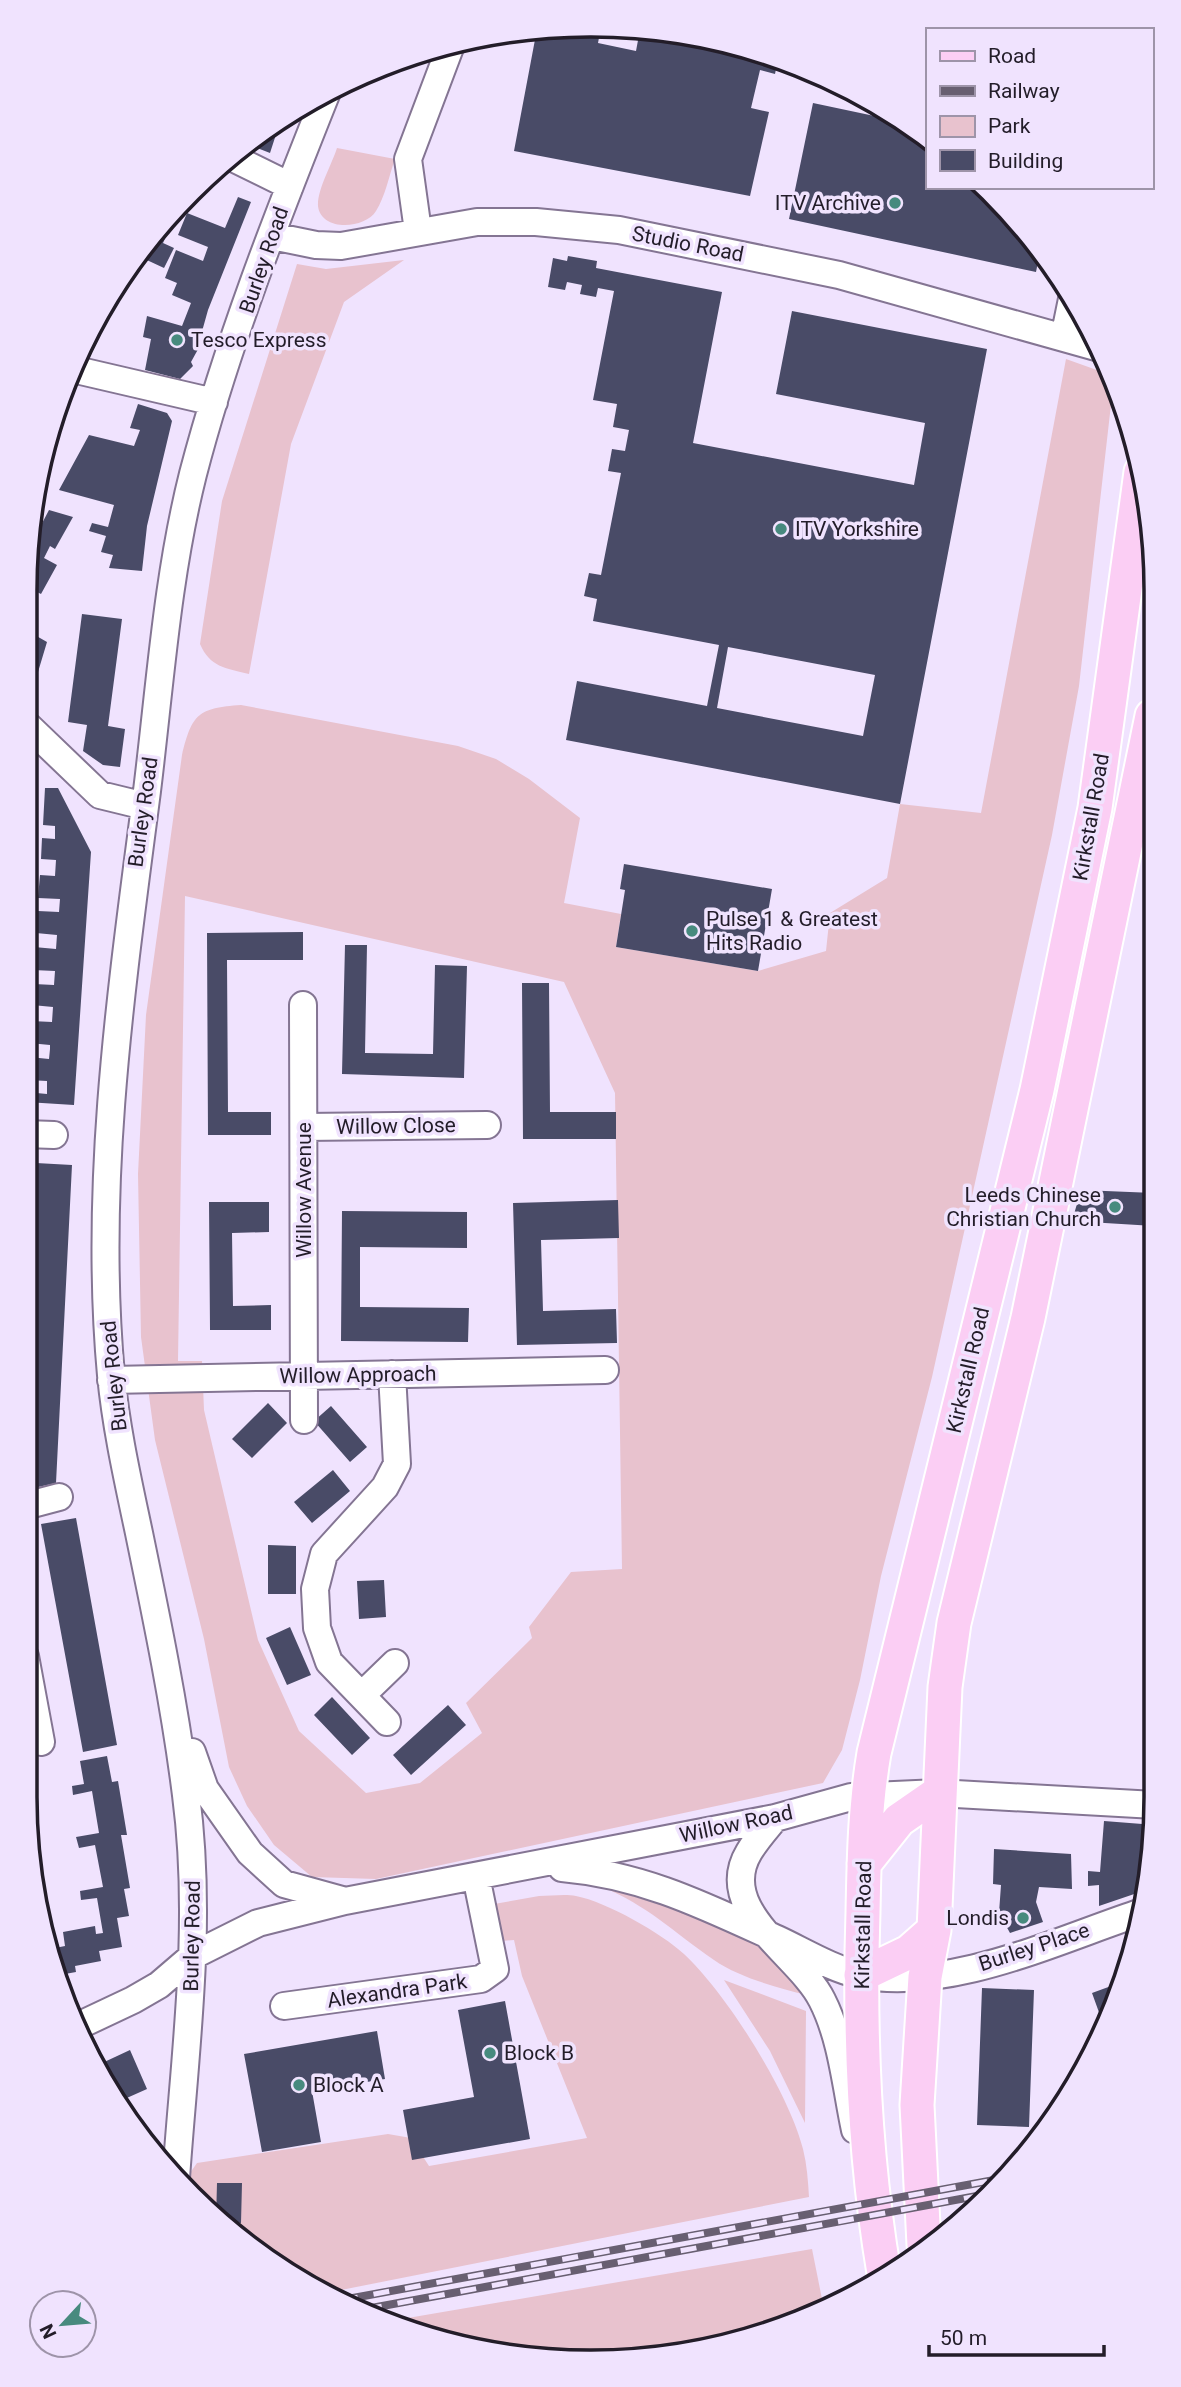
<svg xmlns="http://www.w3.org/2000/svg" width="1181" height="2387" viewBox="0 0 1181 2387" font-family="Roboto,sans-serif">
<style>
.green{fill:#e8c2ce;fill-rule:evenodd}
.building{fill:#494b67;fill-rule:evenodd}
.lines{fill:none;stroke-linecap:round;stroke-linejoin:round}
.minor-casing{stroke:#847593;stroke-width:30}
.major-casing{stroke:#fff;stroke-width:37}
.minor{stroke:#fff;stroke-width:26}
.major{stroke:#fbcef4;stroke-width:33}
.rail-casing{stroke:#685f71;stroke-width:8}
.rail{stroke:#f0e3fe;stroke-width:5;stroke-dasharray:16;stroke-linecap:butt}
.poi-dot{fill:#478a7e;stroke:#f0e3fe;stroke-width:2.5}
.labels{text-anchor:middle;stroke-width:7;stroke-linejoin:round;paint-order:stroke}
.poi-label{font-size:21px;fill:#231d29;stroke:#f0e3fe;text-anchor:start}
.street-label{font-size:21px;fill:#231d29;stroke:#f0e3fe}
.rim{fill:none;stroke:#231d29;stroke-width:3.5}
</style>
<rect width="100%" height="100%" fill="#f0e3fe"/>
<path class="green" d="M337,148L395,159C389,176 385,197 376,211C365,229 321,232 318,206C317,190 332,164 337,148Z
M404,260L344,302L291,444L249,674C225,668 210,667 200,644L222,501L297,264L326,269Z
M1066,359L1108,374L1113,387L1079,686L1052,835L932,1377L881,1576L860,1680L842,1750L823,1783L376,1879L312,1877L274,1845L247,1806L229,1767L204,1639L155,1440L141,1337L138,1174L146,1015L182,755C192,714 198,708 241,705L458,746L496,759L529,779L580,818L564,903L621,914L616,947L758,971L826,951L830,913L887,878L900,804L981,813ZM185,896L564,982L615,1093L622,1569L571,1572L529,1627L532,1638L466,1703L482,1733L420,1783L366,1793L299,1731L258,1640L204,1410L202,1361H178Z
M600,1886L678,1910L765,1949L806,1995C776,1987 740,1978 714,1960C673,1932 649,1906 600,1886Z
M539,1896C551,1896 565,1894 576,1896C607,1902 661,1933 684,1954C727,1994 789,2093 803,2149C807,2165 808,2181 809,2197L326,2293C280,2276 223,2228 189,2192L190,2173L197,2163L388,2134L411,2138L429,2166L587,2138L522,1976L514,1940L502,1941L494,1904Z
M724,1980L806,2011L805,2123L770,2051Z
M812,2249L824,2309L664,2358L480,2352L396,2320Z"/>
<path class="building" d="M606,26H627L737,44L778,59L775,74L760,70L751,108L769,112L750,196L514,151L537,29L598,27H601L598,43L636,51L639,35Z
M813,103L898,121L927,141V187H983L1040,252L1036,272L789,219Z
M281,119L270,153L247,144L253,140Z
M238,197L251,202L208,310L201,335L202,342L191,362L193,366L180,379L145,370L151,339L143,337L147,316L182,326L191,303L172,295L177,283L165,278L176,250L203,261L208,247L178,235L187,213L225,228Z
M172,214L176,215L163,243L174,248L164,268L136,255Z
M568,256L597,261L596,268L722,292L693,443L914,485L925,423L776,394L792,311L987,349L900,804L566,740L577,681L707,706L719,645L593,621L597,599L584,596L589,573L601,575L621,473L608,471L612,449L625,451L629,430L613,427L617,404L593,400L614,291L598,288L596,297L580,294L582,285L567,282L565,290L548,287L553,258L567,261ZM728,647L875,675L863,736L717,708Z
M138,404L167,413L172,421L147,526L142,571L109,568L113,555L101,552L106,536L89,531L92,523L108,527L114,505L59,490L89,435L134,446L140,430L130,428Z
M49,510L73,517L55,549L50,546L44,558L57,565L41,594L27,587L26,590V554Z
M82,614L122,619L108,726L125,729L120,767L103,765L83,751L87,725L68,722Z
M26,630L47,642L35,682L26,677Z
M45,788H58L91,852L74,1105L26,1102V1092L47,1094V1081L28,1080L29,1057L49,1059L50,1049V1045L29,1043L31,1021L52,1022L53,1007L32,1005L34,984L54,985L55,971L33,970L34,947L56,949L57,935L36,933L38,911L59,912L60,899L38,898L40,875L55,876L56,860L41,859L42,838L55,839V826L43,825Z
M624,864L772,889L758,971L616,947L625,890L620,889Z
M303,932V960H227L228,1112H271V1135H208L207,933Z
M345,945H367L365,1053L433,1054L435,965L467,966L464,1078L342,1074Z
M522,983H549L550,1112H616V1139H523Z
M36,1163L72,1165L56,1483L25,1490V1388Z
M1081,1190L1154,1193V1226L1072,1221Z
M618,1200L619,1238L541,1240L543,1311L616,1309L617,1343L517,1345L513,1203Z
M209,1202H269V1232L232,1233L233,1306L271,1305V1330H210Z
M342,1211L467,1212V1248L360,1247V1307L469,1308L468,1342L341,1341Z
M268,1403L287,1423L252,1458L232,1439Z
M331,1406L367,1447L350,1462L314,1421Z
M333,1470L350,1491L312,1523L294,1502Z
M76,1518L117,1745L83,1752L41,1524Z
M268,1545L296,1546V1594H268Z
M384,1580L386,1617L359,1619L357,1581Z
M290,1627L311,1675L287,1685L266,1638Z
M332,1697L370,1738L352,1755L314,1715Z
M448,1705L466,1725L411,1775L393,1755Z
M1153,1732L1155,1733V1789L1149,1788Z
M107,1756L112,1782L118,1781L127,1835H121L130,1888L124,1889L129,1916L117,1918L122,1947L99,1951L101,1961L75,1966L76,1972L54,1976L49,1942L54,1941L55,1948L65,1946L63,1932L95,1926L96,1934L103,1933L97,1898L81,1900L80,1891L103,1887L95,1845L79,1848L76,1837L99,1833L92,1791L73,1795L72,1786L84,1784L80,1761Z
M1104,1821L1155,1825V1833L1146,1890L1099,1906V1885L1088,1886V1871L1100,1872Z
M994,1849L1071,1854L1072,1889L1039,1887L1036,1902L1043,1922L1010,1933L999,1913L1001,1885L993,1884Z
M1122,1982L1117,1997L1105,2029L1092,1993Z
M982,1988L1034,1990L1029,2127L977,2125Z
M505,2001L530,2139L412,2160L403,2110L474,2097L458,2010Z
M377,2031L385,2079L312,2091L321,2142L262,2152L244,2054Z
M130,2050L147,2089L120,2101L100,2064Z
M217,2183H242L241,2223L216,2221Z"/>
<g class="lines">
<g class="minor-casing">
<path id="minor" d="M229,156L290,186
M418,231L408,159L451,45
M272,236L316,245L341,246L477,222H536L619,230L839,275L1096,347
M1064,338L1072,299
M72,369L214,402
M26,724L100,795L145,806
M303,1005L304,1420
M304,1127L487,1125
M25,1134L54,1135
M111,1380L605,1370
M25,1506L59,1497
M25,1656L41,1742
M363,1694L395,1663
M387,1722L329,1662L317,1628L315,1589L324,1554L385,1487L397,1464L392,1374
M192,1752L205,1789L250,1853L284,1884L342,1900
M775,1818C766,1829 756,1840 749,1852C714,1910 800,1955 822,2000C842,2039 846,2088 855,2130
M562,1868C643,1875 705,1906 777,1939C803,1951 832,1969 860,1975C951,1992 1057,1940 1142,1912
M284,2006L481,1979L495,1969L476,1876
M80,2025L133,2000L159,1985L194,1955L258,1923L345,1901L775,1818L851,1797L938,1793L1155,1805
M176,2178C185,2050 203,1924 186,1795C175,1707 157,1620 139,1533C128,1481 116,1428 111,1375C93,1180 122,984 147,791C160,686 167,577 193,474C227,344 277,217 327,92"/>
</g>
<g class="major-casing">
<path id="major" d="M864,1864L899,1820L938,1793
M861,1975L909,1952L934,1930
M924,2245L917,2105L925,1977L934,1930L945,1687L954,1623L1028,1318L1152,716
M884,2273C864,2154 859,2033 863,1912C864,1859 865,1806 874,1753L1037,1090L1095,808L1141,472"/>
</g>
<use href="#minor" class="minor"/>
<use href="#major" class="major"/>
<g class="rail-casing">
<path id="rail" d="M342,2300L1005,2178
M366,2309L993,2193"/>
</g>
<use href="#rail" class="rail"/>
</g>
<g class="poi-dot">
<circle cx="895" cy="203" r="7"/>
<circle cx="177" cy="340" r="7"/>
<circle cx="781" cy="529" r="7"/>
<circle cx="692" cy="931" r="7"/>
<circle cx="1115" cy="1207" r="7"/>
<circle cx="1023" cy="1918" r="7"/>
<circle cx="490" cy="2053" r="7"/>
<circle cx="299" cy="2085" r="7"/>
</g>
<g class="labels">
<g class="poi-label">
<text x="881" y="210" text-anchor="end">ITV Archive</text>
<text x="191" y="347">Tesco Express</text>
<text x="795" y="536">ITV Yorkshire</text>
<text x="706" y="926">Pulse 1 &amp; Greatest<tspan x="706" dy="24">Hits Radio</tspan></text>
<text x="1101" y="1202" text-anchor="end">Leeds Chinese<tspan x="1101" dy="24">Christian Church</tspan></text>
<text x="1009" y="1925" text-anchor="end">Londis</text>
<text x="504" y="2060">Block B</text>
<text x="313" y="2092">Block A</text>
</g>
<g class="street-label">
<text transform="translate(688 244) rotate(11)" y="7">Studio Road</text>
<text transform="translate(264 260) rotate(-71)" y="7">Burley Road</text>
<text transform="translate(143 812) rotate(-82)" y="7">Burley Road</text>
<text transform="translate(1091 817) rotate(-80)" y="7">Kirkstall Road</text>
<text transform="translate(396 1126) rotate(-1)" y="7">Willow Close</text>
<text transform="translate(304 1190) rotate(-90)" y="7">Willow Avenue</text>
<text transform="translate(968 1370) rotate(-77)" y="7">Kirkstall Road</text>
<text transform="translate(358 1375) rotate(-1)" y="7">Willow Approach</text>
<text transform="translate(114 1376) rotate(-96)" y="7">Burley Road</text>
<text transform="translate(736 1824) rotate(-12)" y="7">Willow Road</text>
<text transform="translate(863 1925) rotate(-89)" y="7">Kirkstall Road</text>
<text transform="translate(192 1936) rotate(-89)" y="7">Burley Road</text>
<text transform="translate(1034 1947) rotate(-18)" y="7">Burley Place</text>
<text transform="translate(397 1991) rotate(-8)" y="7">Alexandra Park</text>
</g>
</g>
<path d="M0 0H1181V2387H0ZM590 37H591A553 553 0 0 1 1144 590V1797A553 553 0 0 1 591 2350H590A553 553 0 0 1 37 1797V590A553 553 0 0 1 590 37Z" fill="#f0e3fe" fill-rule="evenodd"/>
<path class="rim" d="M590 37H591A553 553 0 0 1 1144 590V1797A553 553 0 0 1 591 2350H590A553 553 0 0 1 37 1797V590A553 553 0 0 1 590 37Z"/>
<rect x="926" y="28" width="228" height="161" fill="#f0e3fe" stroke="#9e94a9" stroke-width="2"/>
<rect x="940" y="51" width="35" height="10" fill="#fbcef4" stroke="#9e94a9" stroke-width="2"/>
<text x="988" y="63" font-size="21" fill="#231d29">Road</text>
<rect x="940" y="86" width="35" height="10" fill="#685f71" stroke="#9e94a9" stroke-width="2"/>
<text x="988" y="98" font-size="21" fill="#231d29">Railway</text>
<rect x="940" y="116" width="35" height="21" fill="#e8c2ce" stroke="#9e94a9" stroke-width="2"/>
<text x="988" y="133" font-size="21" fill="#231d29">Park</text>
<rect x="940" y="150" width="35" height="21" fill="#494b67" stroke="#9e94a9" stroke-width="2"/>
<text x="988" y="168" font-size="21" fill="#231d29">Building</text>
<g transform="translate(63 2324) rotate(244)"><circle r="33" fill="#f0e3fe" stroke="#9e94a9" stroke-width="2"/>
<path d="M0-5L12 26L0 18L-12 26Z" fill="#478a7e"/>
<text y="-10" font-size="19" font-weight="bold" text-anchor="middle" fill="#231d29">N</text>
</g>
<path d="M929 2345v10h175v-10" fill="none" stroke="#231d29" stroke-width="3.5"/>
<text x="940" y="2345" font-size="21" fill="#231d29" stroke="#f0e3fe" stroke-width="5" paint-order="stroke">50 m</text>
</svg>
